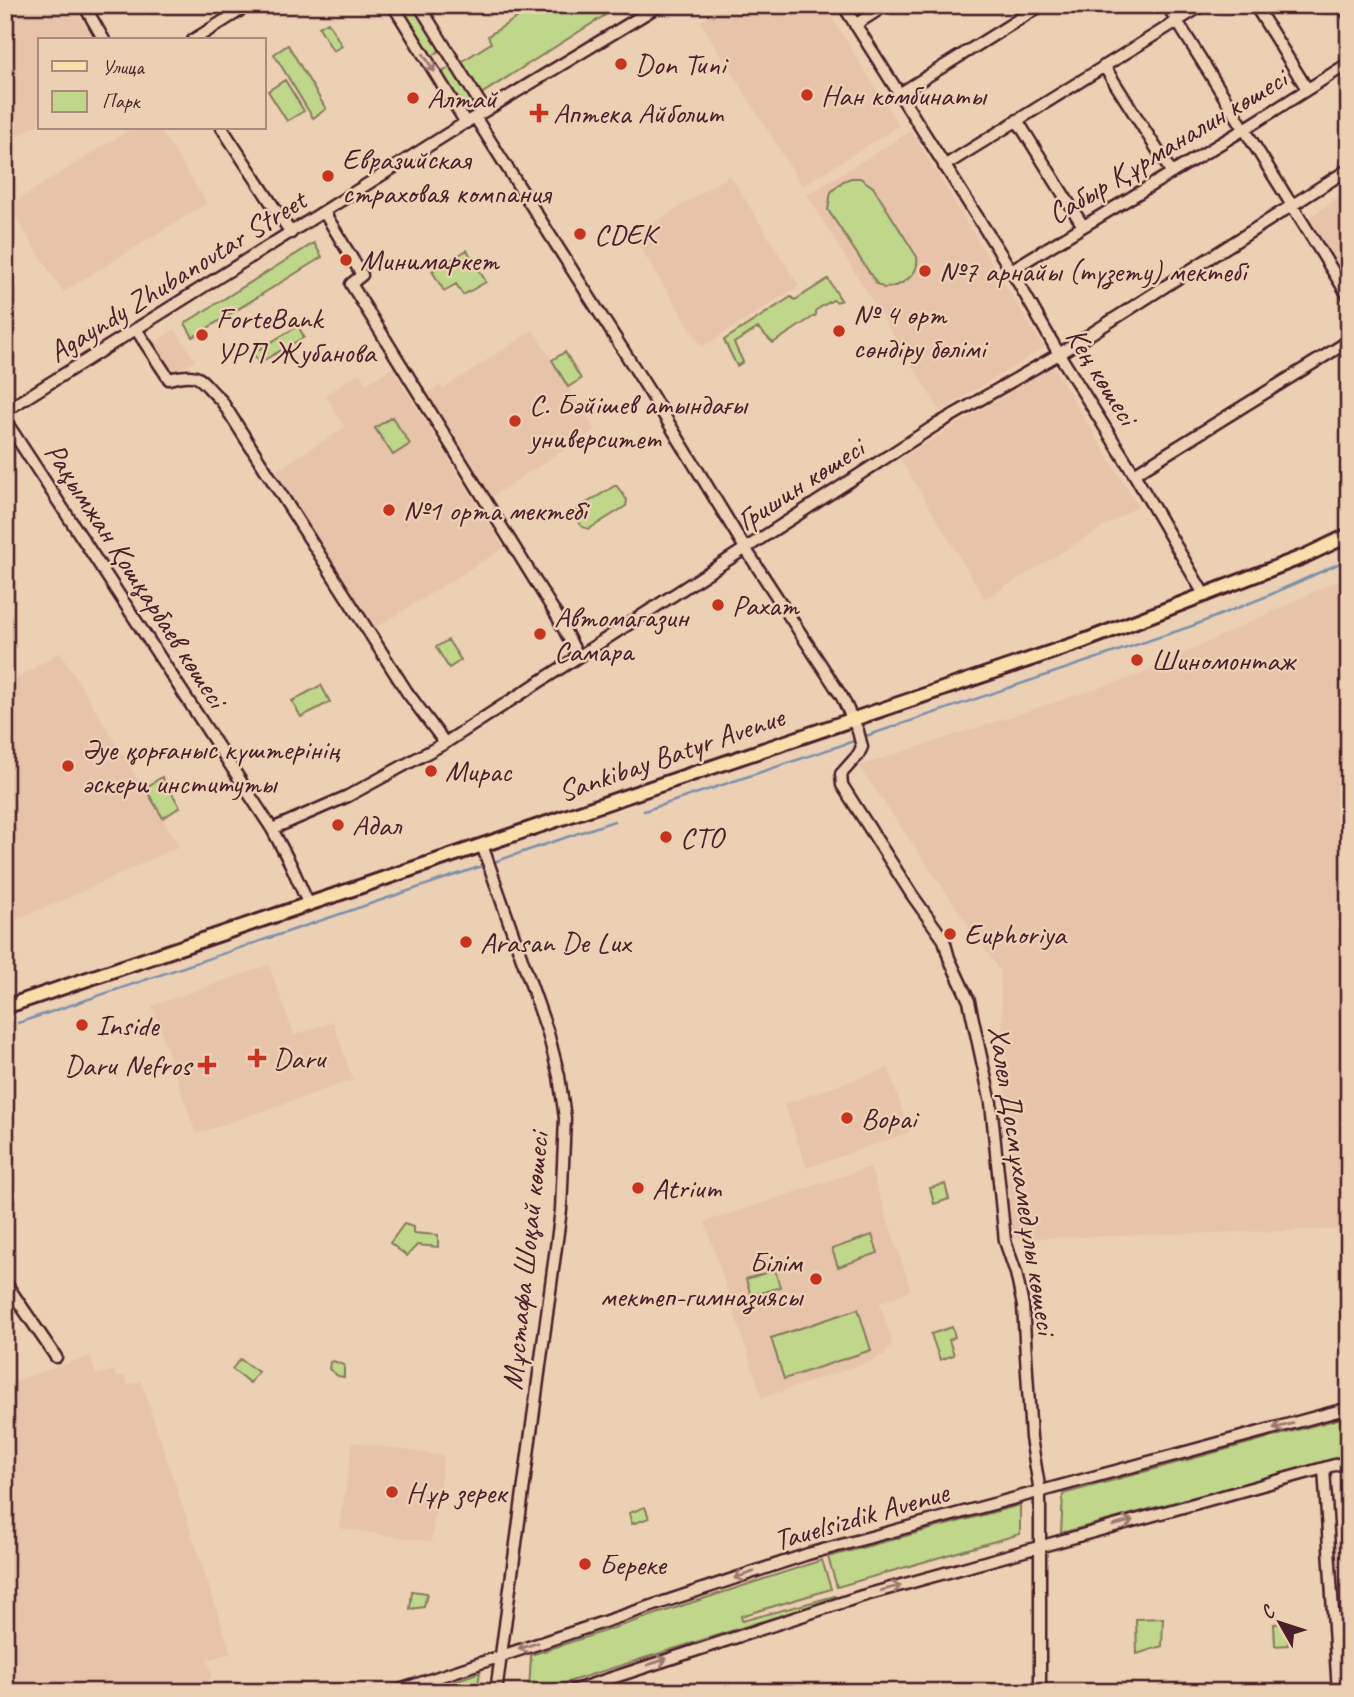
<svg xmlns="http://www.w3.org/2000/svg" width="1354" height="1697" viewBox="0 0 1354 1697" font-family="Caveat,sans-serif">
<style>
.built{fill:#e7c3aa}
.green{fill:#c0d68b;stroke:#857a5b;stroke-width:2}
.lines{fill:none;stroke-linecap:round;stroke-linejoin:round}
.stream{stroke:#7d8faa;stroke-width:2.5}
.minor-casing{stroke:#4a1f2b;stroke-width:15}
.major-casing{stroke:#4a1f2b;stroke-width:18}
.minor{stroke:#ecd0b3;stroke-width:10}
.major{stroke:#f8deab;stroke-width:12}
.oneway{stroke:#9b786f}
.poi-dot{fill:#c8321e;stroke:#ecd0b3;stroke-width:2.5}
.labels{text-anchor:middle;stroke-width:5;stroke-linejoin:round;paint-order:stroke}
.poi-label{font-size:30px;fill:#4a1f2b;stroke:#ecd0b3;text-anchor:start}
.street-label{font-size:30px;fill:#4a1f2b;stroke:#ecd0b3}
</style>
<rect width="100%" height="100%" fill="#ecd0b3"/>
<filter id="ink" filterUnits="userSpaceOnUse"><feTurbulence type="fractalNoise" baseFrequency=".0143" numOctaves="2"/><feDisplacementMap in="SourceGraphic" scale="14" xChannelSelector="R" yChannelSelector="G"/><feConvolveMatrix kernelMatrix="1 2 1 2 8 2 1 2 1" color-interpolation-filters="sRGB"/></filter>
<g filter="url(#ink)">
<path class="built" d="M5,5H72L95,40H40V123L13,139L17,150L5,157Z
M725,5H824L899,126L802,186L700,21Z
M132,128H159L207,203L63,292L8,206Z
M911,131L1044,348L940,411L807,195Z
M730,175L799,286L702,347L633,236Z
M1349,190V284L1308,218Z
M175,329L195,360L172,376L151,344Z
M533,330L595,430L488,499L424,395L440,385L443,389Z
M1053,366L1138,506L985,599L900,459Z
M392,368L504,548L372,630L274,472L345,427L325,395L359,373L366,384Z
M1349,575V1229L1011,1239L1000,971L859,766L1139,675Z
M60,652L179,846L66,899L5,924V686Z
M269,965L294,1035L333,1022L353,1080L196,1134L152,1006Z
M888,1068L910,1132L807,1168L784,1104Z
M870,1167L911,1290L880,1303L892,1342L885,1354L874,1360L762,1398L705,1222Z
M90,1356L96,1375L114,1370L116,1378L124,1375L128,1385L141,1381L231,1653L207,1660L212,1675L200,1692H5V1384Z
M353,1442L444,1456L431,1542L339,1528Z"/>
<path class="green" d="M397,5H414L440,45L438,52L433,55L427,54Z
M537,5H621L481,94L461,62L491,43L488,36Z
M328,22L342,46L333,51L319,27Z
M288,45L326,109L313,118L274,54Z
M449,68L455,70L474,100L470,109L461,108L442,77L444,71Z
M285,80L304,111L287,121L268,91Z
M851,178H860L873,187L917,257C920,275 901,287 884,288L877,284L828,210L831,192L843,181Z
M314,243L322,257L193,337L185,323Z
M467,250L486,282L463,295L456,284L444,291L432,271Z
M828,279L841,300L837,302L833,300L816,310V315L773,343L758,328L734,343L743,362L737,366L724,340L791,297L795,300Z
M298,326L304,337L259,363L253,353Z
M565,352L581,379L568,387L552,360Z
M392,417L410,444L393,455L375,428Z
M616,485L627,500L626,506L589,529L582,527L575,516L577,509Z
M448,640L461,660L449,668L436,647Z
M321,685L330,702L301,717L292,701Z
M162,777L180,807L163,818L145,788Z
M945,1184L949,1199L934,1204L930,1188Z
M404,1224L413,1227V1233L438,1235V1247L417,1245L407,1256L390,1243Z
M872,1235L878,1253L838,1267L832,1249Z
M775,1270L780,1287L751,1296L746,1279Z
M858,1309L871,1350L784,1379L771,1338Z
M952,1327L955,1337L949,1340L954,1355L940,1360L931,1334Z
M240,1359L258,1372L250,1383L232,1369Z
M333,1361L344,1365V1377L338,1376L329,1369L330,1362Z
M1349,1416V1455L1061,1533L1063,1494Z
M1020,1505V1534L837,1587L828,1557Z
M645,1507L649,1518L632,1524L629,1513Z
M822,1560L831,1589L741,1616L742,1621L835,1596L836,1598L536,1692H529L531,1655Z
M412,1591L427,1593L424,1607L410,1609Z
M1163,1618L1162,1646L1137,1654L1136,1619Z
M1286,1623L1288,1645L1275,1646L1274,1624Z
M480,1672L477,1692H424Z"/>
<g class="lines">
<path class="stream" d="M863,737L1192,626L1265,597L1349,559
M644,811L857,740
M491,863L614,821
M18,1023L485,865"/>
<g class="minor-casing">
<path id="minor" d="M84,5L104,40
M393,5L466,123
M419,5L485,111
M843,5L1011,270L1059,354L1134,474L1205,596
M1167,5L1349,297
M1255,5L1307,89
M1342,5L1349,16
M855,25L886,5
M193,40L249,5
M1104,66L1172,173
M899,94L1042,5
M475,117L651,394L745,548L842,697L858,731L862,747L858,755L841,774L842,785L912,895L944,940L949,958L969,1001L991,1103L1005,1241L1016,1273L1023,1306L1031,1438L1040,1492V1692
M1017,120L1083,226
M222,128L291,233
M944,166L1203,5
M324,212L362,275L351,284L557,616L578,656
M1011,270L1251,125L1349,63
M136,329L169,379C204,370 199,381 221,400L407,692L445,743
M5,411L460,126L660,5
M5,420L272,829L291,865L308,903
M1134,474L1349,341
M272,829L348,796L445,743L936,425L1059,354L1349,169
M482,845L548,1033L559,1076L565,1118L561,1210L496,1692
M5,1282L56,1357
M1324,1468L1338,1692
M393,1692L808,1554L1349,1408
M569,1692L862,1596L1349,1461"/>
</g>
<g class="major-casing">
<path id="major" d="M5,1007L1084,641L1305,556L1349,535"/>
</g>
<use href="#minor" class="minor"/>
<use href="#major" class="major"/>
</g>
<defs><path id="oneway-shaft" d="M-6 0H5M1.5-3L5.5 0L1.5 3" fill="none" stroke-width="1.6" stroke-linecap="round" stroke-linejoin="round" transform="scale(1.75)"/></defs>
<g class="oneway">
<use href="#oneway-shaft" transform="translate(429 63) rotate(58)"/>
<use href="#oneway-shaft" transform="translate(1283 1426) rotate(165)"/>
<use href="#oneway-shaft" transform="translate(1123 1523) rotate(-16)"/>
<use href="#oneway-shaft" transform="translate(744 1575) rotate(162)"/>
<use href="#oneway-shaft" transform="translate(891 1588) rotate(-15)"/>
<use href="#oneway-shaft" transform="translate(528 1646) rotate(162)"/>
<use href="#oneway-shaft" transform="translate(657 1662) rotate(-18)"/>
</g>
</g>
<g class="poi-dot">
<circle cx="621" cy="64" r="7"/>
<circle cx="807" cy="95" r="7"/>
<circle cx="413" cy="98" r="7"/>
<path d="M535.5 102.5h7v7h7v7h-7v7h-7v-7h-7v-7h7z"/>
<circle cx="328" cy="176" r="7"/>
<circle cx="580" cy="234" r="7"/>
<circle cx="346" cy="260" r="7"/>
<circle cx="925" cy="271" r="7"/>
<circle cx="839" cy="331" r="7"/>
<circle cx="202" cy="335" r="7"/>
<circle cx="515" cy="421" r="7"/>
<circle cx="389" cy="510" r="7"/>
<circle cx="718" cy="605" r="7"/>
<circle cx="540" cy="634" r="7"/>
<circle cx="1137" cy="660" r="7"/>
<circle cx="68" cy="766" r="7"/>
<circle cx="431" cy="771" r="7"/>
<circle cx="338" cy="825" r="7"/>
<circle cx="666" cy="837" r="7"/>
<circle cx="950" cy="934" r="7"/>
<circle cx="466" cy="942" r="7"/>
<circle cx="82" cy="1025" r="7"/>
<path d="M253.5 1047.5h7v7h7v7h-7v7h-7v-7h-7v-7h7z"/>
<path d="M203.5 1054.5h7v7h7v7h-7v7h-7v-7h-7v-7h7z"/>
<circle cx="847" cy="1118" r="7"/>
<circle cx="638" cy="1188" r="7"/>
<circle cx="816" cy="1279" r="7"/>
<circle cx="392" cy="1492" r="7"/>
<circle cx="585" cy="1564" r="7"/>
</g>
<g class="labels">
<g class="poi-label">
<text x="635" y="74">Don Tuni</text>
<text x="821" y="105">Нан комбинаты</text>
<text x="427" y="108">Алтай</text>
<text x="553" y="123">Аптека Айболит</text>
<text x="342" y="169">Евразийская<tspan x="342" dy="34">страховая компания</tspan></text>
<text x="594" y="244">CDEK</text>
<text x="360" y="270">Минимаркет</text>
<text x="939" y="281">№7 арнайы (түзету) мектебі</text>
<text x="853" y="324">№ 4 өрт<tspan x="853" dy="34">сөндіру бөлімі</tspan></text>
<text x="216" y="328">ForteBank<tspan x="216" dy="34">УРП Жубанова</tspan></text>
<text x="529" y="414">С. Бәйішев атындағы<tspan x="529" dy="34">университет</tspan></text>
<text x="403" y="520">№1 орта мектебі</text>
<text x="732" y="615">Рахат</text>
<text x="554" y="627">Автомагазин<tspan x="554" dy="34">Самара</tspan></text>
<text x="1151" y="670">Шиномонтаж</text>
<text x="82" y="759">Әуе қорғаныс күштерінің<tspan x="82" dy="34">әскери институты</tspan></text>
<text x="445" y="781">Мирас</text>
<text x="352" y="835">Адал</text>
<text x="680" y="847">СТО</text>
<text x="964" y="944">Euphoriya</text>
<text x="480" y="952">Arasan De Lux</text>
<text x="96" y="1035">Inside</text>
<text x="273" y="1068">Daru</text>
<text x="191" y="1075" text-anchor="end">Daru Nefros</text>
<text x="861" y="1128">Bopai</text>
<text x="652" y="1198">Atrium</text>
<text x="802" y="1272" text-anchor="end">Білім<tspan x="802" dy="34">мектеп-гимназиясы</tspan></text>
<text x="406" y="1502">Нұр зерек</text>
<text x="599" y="1574">Береке</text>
</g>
<g class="street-label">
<text transform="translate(1167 146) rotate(-31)" y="10">Сабыр Құрманалин көшесі</text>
<text transform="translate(177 276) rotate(-32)" y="10">Agayndy Zhubanovtar Street</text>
<text transform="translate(1102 376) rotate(58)" y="10">Кең көшесі</text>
<text transform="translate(800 484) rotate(-33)" y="10">Гришин көшесі</text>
<text transform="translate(136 575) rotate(57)" y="10">Рақымжан Қошқарбаев көшесі</text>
<text transform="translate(671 754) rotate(-19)" y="10">Sankibay Batyr Avenue</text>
<text transform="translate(1023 1180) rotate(81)" y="10">Халел Досмұхамедұлы көшесі</text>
<text transform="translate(525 1261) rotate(-84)" y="10">Мұстафа Шоқай көшесі</text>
<text transform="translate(861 1516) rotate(-16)" y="10">Tauelsizdik Avenue</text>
</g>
</g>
<rect width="1354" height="1697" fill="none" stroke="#ecd0b3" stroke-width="28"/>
<rect x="14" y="14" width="1326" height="1669" fill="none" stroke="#4a1f2b" stroke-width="2.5" filter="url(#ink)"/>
<rect x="38" y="38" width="228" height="91" fill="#ecd0b3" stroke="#ab897d" stroke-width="2"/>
<rect x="52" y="61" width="35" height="10" fill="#f8deab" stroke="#ab897d" stroke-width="2"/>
<text x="102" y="74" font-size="21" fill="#4a1f2b">Улица</text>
<rect x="52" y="91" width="35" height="21" fill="#c0d68b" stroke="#ab897d" stroke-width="2"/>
<text x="102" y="108" font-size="21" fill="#4a1f2b">Парк</text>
<g transform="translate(1280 1623) rotate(309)" stroke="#ecd0b3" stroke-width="5" paint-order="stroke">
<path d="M0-5L12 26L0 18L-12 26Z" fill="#4a1f2b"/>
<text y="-10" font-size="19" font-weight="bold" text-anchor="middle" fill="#4a1f2b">С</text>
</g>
</svg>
